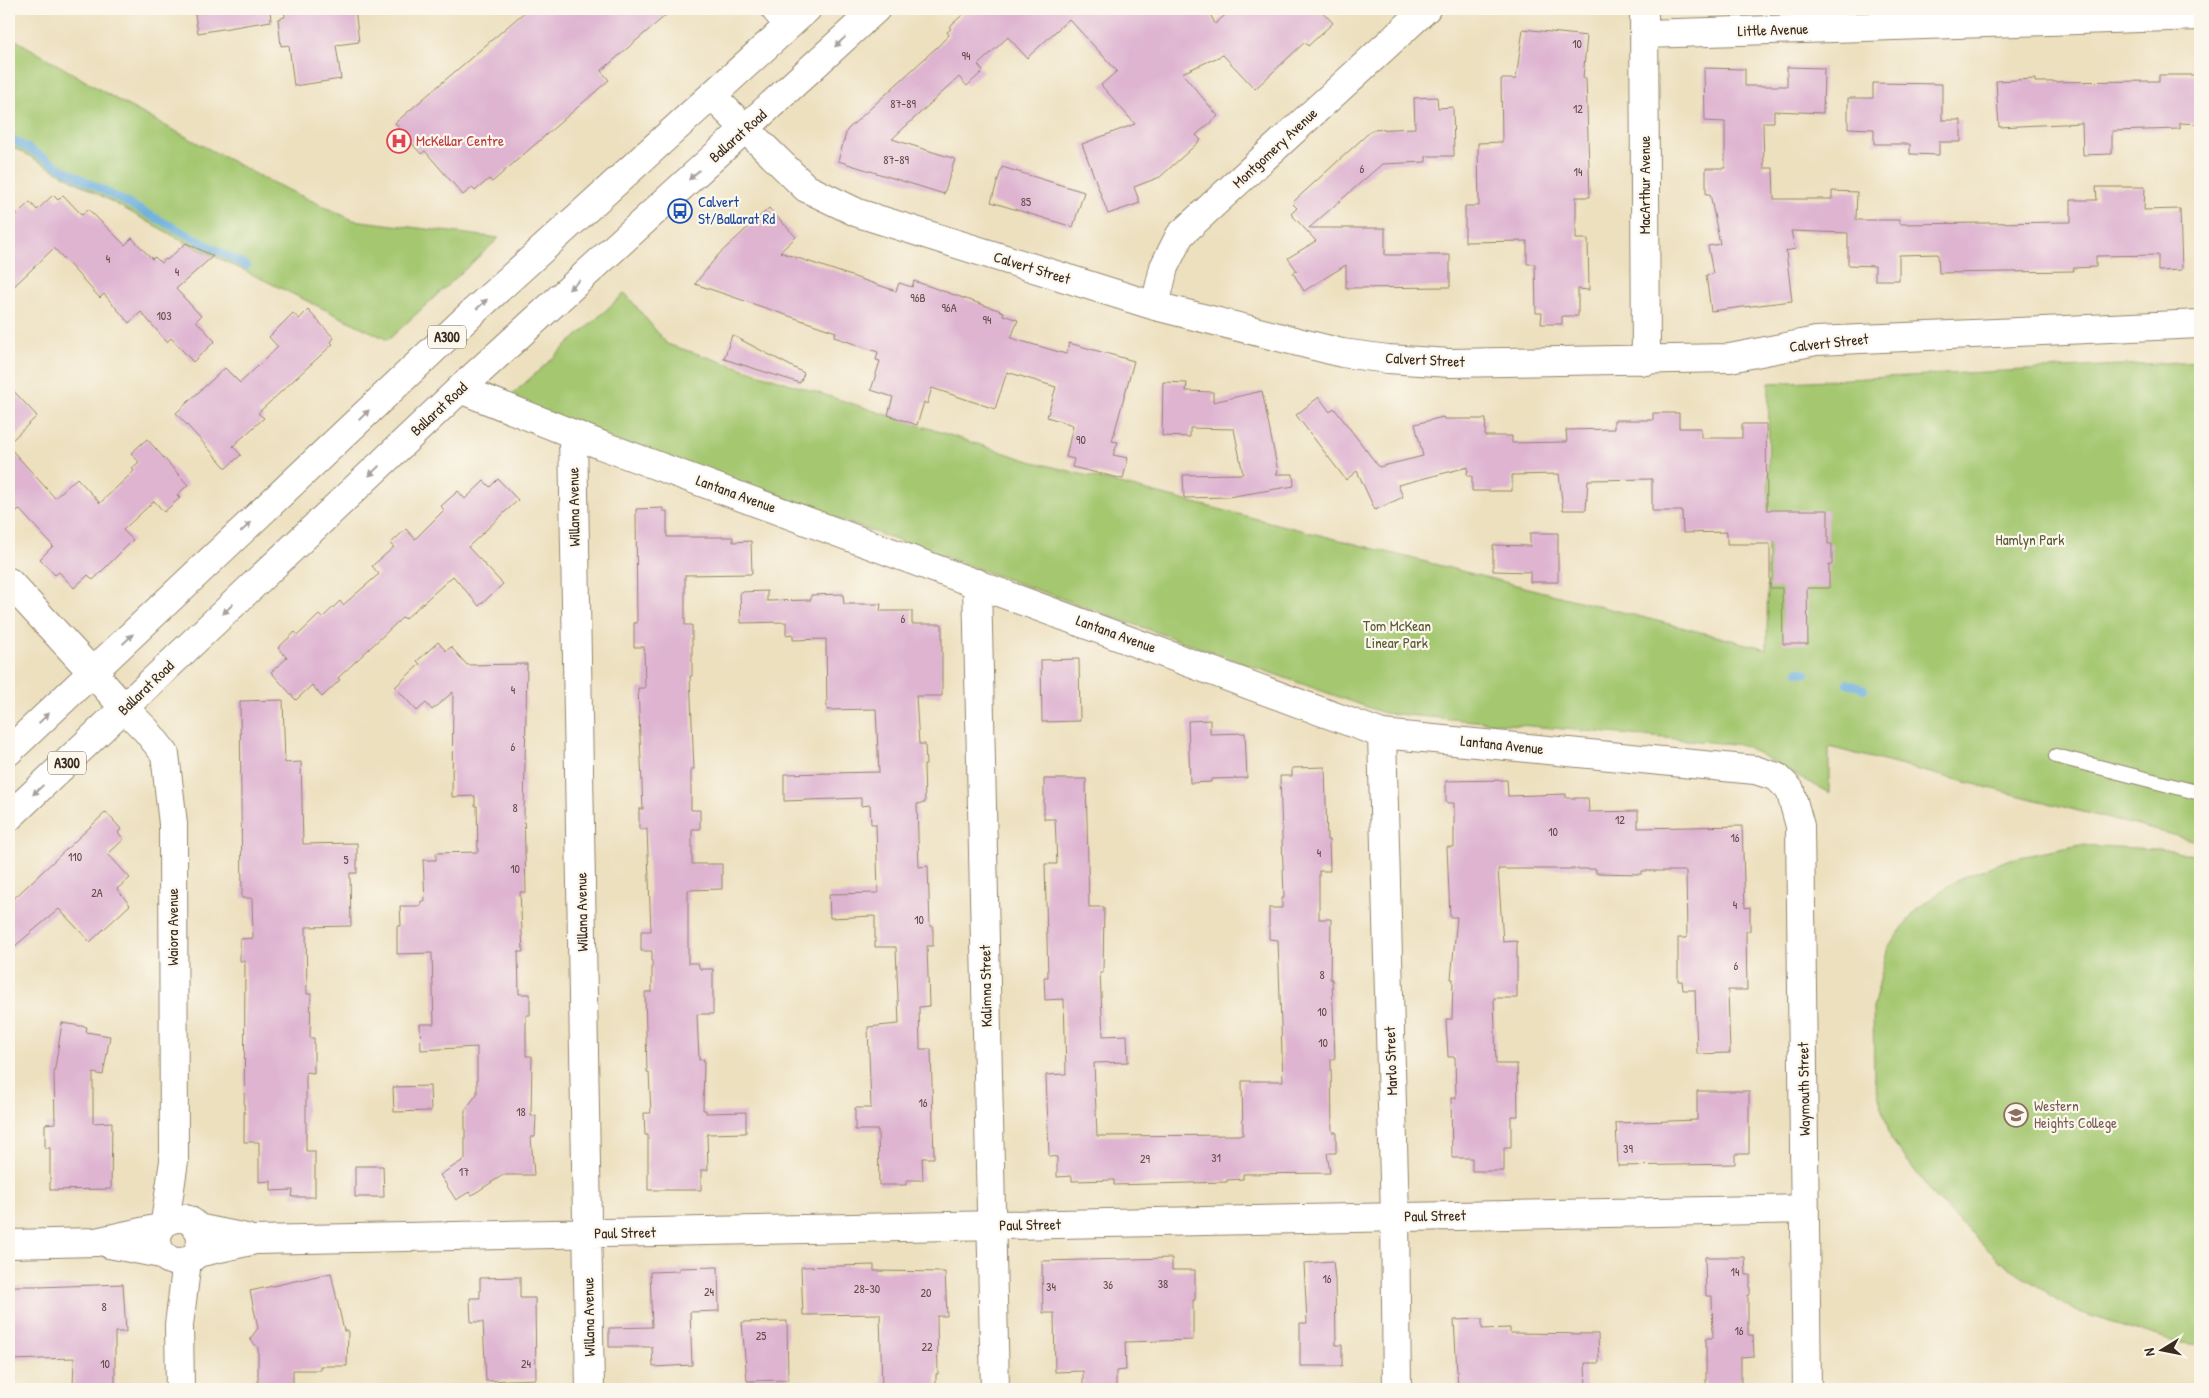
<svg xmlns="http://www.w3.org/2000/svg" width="2209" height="1398" viewBox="0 0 2209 1398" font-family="'Patrick Hand',sans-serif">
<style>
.green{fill:#a4c770;stroke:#707847}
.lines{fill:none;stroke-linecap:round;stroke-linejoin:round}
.stream{stroke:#69adde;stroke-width:8}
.building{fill:#deb4d1}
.service-casing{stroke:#94856e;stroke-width:16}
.minor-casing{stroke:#94856e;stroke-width:30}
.tertiary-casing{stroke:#94856e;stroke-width:30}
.trunk-casing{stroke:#94856e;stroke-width:30}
.service{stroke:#fff;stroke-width:14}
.minor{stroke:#fff;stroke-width:28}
.tertiary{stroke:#fff;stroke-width:28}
.trunk{stroke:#fff;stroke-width:28}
.oneway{fill:#a79f9a}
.labels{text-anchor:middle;stroke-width:4.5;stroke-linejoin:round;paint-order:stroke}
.number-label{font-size:12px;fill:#644c4b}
.shield{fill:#fbf7ec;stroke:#75685c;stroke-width:1}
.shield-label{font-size:14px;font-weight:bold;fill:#3b2a1e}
.street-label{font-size:15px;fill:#3b2a1e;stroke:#fbf7ec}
.health-label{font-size:15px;fill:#be3a42;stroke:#fbf7ec;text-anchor:start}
.transit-label{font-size:15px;fill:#164399;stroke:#fbf7ec;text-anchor:start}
.park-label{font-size:15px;fill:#5a5937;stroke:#fbf7ec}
.education-label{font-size:15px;fill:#785e54;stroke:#fbf7ec;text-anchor:start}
</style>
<rect width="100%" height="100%" fill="#fbf7ec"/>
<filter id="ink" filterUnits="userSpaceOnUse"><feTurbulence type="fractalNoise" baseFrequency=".02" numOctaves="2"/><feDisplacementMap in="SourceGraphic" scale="10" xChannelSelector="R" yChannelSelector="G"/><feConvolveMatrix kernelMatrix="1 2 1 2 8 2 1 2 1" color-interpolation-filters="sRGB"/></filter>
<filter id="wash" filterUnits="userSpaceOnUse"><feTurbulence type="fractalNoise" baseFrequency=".0096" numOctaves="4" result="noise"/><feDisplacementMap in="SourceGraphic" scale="20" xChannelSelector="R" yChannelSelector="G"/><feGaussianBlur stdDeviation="1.12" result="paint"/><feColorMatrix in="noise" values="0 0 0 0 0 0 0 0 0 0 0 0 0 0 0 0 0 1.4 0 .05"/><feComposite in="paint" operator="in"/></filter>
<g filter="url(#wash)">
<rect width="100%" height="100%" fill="#ede0bf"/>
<path class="green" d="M9,36L121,102L267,180L353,220L499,238L388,340L183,241L9,145Z
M625,293L667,344L1030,461L1767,649L1769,383L2200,361V842L1829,747V793L1743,745L1384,713L505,401Z
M2080,845L2173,850L2200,857V1345L2174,1342L2075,1311L2000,1261L1936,1199L1891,1139L1874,1078L1873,1008L1888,947L1917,909L1958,879L2010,859Z"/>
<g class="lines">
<path class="stream" d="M9,137L63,169L247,266
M1798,671L1806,673
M1847,683L1864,689"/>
</g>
<g id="blocks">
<path class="building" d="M194,9H270L271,21L198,33Z
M284,9H355L359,42L336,45L341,79L294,86L289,45L281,46L278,19L285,17Z
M528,9H673L601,71L609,80L492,182L489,179L475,191L472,188L463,195L425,151L421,154L395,123Z
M969,9H1208L1215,24L1232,9H1320L1333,23L1308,46L1305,42L1255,89L1223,55L1182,73L1218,116L1196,135L1201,140L1160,177L1134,187L1140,203L1108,214L1082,144L1135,124L1101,85L1117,71L1069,19L1027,58L1008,37L978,65L983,71L967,86L959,77L892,139L955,159L944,194L838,161L847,130L937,47L949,35L947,32L951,29L949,27Z
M1523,29L1587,36L1583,78H1586L1590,197H1576V239H1588L1589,290L1578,289V316H1562V324H1541L1542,313H1536L1535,264H1527V241L1465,242V206H1479L1478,143L1502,142L1501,79H1516Z
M1787,67L1824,68L1823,113L1774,111V122H1763L1764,168H1773L1774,199H1832V191L1857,192L1856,220H1899V224L2071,222V200H2097L2096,187H2145L2144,210L2180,209L2182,270L2158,271V255L2096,256V267L2073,268L2074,271L1939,273L1938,254L1899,255V280H1875V266L1848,265V233L1791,231L1795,249L1786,251L1792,301L1711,311L1706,275L1713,274L1708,246L1720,244L1710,194H1706V168H1725V122L1705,121L1704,68L1745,69V86H1787Z
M2159,75H2200V124L2180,123V129L2112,131V154L2083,155L2082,123L1999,127L1996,81L2035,79V82L2159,81Z
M1873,83L1942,84V120H1961V142H1939V155L1910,154V144H1874V129L1848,128V98H1873Z
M1437,97L1438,108L1453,107L1454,156H1426V162L1382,164L1309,228H1385V255H1450V287L1346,288V265L1304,291L1293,273L1297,271L1288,258L1316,241L1291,214L1297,208L1292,203L1372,130L1415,128L1414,98Z
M1002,167L1084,192L1073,227L991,202Z
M53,195L58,200L63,195L82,215L88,209L125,245L132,238L152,259L155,257L161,263L166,259L167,260L186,243L213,256L176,289L201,316L196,321L215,341L193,362L171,338L167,342L141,312L129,323L104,294L100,298L54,248L9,291V221L30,202L37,210Z
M769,208L796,237L780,252L896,291L899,283L912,287L914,281L1004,312L1003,315L1018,320L1011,338L1066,354L1069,343L1134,361L1112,441L1118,442L1113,455L1128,458L1123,479L1072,467L1074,459L1066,457L1073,425L1047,417L1056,387L1007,372L995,409L932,388L927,404L924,402L917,425L888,415L893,397L871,390L880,361L876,360L878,352L834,337L836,332L695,284L718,255Z
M308,310L334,338L331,342L333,344L258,413L264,418L233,446L241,455L226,468L176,413L225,368L240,383L278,347L269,337L293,313L299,319Z
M732,335L804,373L800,383L724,359Z
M1163,382L1187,383L1186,391L1213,392V402L1262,391L1278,472L1275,474H1293L1294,486L1228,497L1184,498L1183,475L1243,474L1234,429L1190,428V437L1162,436Z
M9,386L37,416L9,443Z
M1319,397L1330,412L1334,408L1379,467L1423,456L1415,424L1443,417L1444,419H1486L1485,436H1512V443L1567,442L1566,430L1614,429V420H1653V413H1679V428H1701V438H1742V424H1766L1767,510H1828V544H1832V565H1829V588H1807L1808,644H1783L1782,588H1770V544H1727V532L1683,533L1682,511H1652V479L1588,480L1586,510H1563L1559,474L1512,475V491H1472V476H1467L1468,467L1398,485L1403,497L1375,510L1357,471L1346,480L1296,415Z
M147,439L188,485L177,495L180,498L164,512L154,501L123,530L133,540L93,580L88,575L74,588L59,572L55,575L40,559L53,546L19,509L9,518V447L55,498L77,478L100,503L134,471L132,468L139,462L131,453Z
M498,479L518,500L468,547L503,584L479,606L453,576L405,619L403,617L338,678L340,680L322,697L312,685L296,700L271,672L287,658L278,648L295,632L298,635L319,615L322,618L340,601L343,605L379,574L372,566L394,547L390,544L406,529L415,539L444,510L441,506L458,491L465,499L484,481L490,487Z
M663,508V511H667V537H733V542L751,541L752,574L685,575V625H692V676H690L694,769H691V810H700V829H692V864H722V889L688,890V963H698L700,969H713V1014H697L699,1060L704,1059L703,1110H706V1113L746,1112V1133L707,1134L708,1170H701V1190H648V1135H645L644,1113H651L649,1072H647L645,992H652V951H641V931H651L647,829H639V809H643L638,688H645L644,647H634V623H637L636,509Z
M1530,533H1558V582H1530V572L1493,571V545L1530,546Z
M767,591V601L811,600V595L843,594L844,604H881L880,611H912V624H942V696H916L919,744H925L926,765H924L925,803L917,804L919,867L928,866L930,926H933V946H927L929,1006L919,1007L920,1049H931L934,1158H922L923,1180H906V1185H879L878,1130H855V1108H871L868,1027L899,1024L896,947H875V916L830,918L829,894L878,893L876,824H871L870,805L861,806V798L784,801V774L879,772L876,709L827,710L826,639L793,640V634L786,635V622L741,623L740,592Z
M438,642L446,651L451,647L467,665L527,664L524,812L526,892H520L523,952H518L519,994H530V1015H526V1056H532L531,1116H536L535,1137H531L534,1175H503L472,1195L469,1192L456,1200L440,1175L465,1159V1110L477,1094V1047L421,1050L420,1024H434L432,953L397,954V926H401L400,906H421V901H425L423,860H436V853L478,852L477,806H475V796L452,797L453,692L432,710L426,703L417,711L395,687L420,664L417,661Z
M1079,659L1080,721L1042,722L1041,660Z
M283,700L285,763L301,762L303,844L357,843V873H350L351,926L306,927L307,994H311L310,1038H314V1073L306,1072V1151H315V1197H292L293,1190L271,1191V1181L259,1182V1142H244L245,961H240V939L253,938L252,898H242L240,701Z
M1210,720V734L1245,733L1247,778L1211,779V782L1190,783L1188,721Z
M1325,767L1327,840H1329L1330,871H1319V919H1331L1330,979H1332L1335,1059H1331L1332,1132H1336V1153H1327L1330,1173L1243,1174V1179L1227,1180V1182L1114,1185V1180L1072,1181V1176L1057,1177V1157L1049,1156L1046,1075L1066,1074L1064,999L1045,1000L1044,977H1048L1045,864H1057L1055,819H1044V779H1086L1089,907H1104L1103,973H1100L1103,1036L1127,1035L1128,1062L1094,1063L1097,1136L1243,1135L1242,1081H1283L1278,940L1269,939V908H1282V898H1284L1280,776H1292V768Z
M1507,780L1508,796L1566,794V798H1588L1589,812L1638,811V828L1742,826L1745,908L1750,907V931H1746L1747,990H1728L1730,1053L1697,1054L1695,990H1683L1682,981H1678V938H1687L1686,871H1642V874L1596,873V869H1498L1503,942L1517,941V998H1494L1496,1064H1517L1518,1116H1511V1148H1504V1171H1472V1158H1452L1451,1098H1456L1455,1057H1448L1446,1019H1452L1453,979H1451L1457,917H1450L1447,847H1454V803H1446V781Z
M106,812L121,829L118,833L124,839L108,854L130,878L117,889L130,905L90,942L59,909L9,951V903Z
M62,1023L87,1027L86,1032L110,1036L103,1075L93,1073V1123L112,1122L111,1189L50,1190V1148H45V1124L55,1123L54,1074Z
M430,1086L431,1111L394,1112L393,1087Z
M1697,1091H1749V1154H1735V1164L1618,1166L1616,1123L1697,1120Z
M355,1166H383L384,1197H355Z
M1705,1257H1745L1746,1275H1750V1295H1748V1335H1753L1754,1356L1741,1357V1389H1706V1338H1713L1712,1296H1706Z
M1172,1258V1270H1195V1300H1193V1340L1125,1342L1126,1370L1116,1371V1389H1083V1371L1055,1372L1054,1313H1043L1042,1261Z
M1333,1261L1335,1280L1336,1345H1342V1366H1300V1323H1307L1304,1263Z
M874,1265V1271L945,1272L947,1316H937L938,1374H936V1389H882L880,1314L803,1315L801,1267Z
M718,1267L719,1311L690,1312L692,1365L653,1367L652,1347H609V1328L652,1327L650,1272L679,1271V1268Z
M331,1273L344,1331H348L347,1366H320L321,1370H293V1389H258V1348L250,1339L258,1328L250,1291Z
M520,1277V1298H535L536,1379L486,1381L483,1322H471L470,1298H480V1278Z
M123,1284L126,1332H115V1389H73L74,1358L9,1360V1286H39V1287Z
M1482,1319V1329L1510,1328V1333L1598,1334L1599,1363H1585L1586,1389H1458L1454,1320Z
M787,1321L788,1380L747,1381L742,1322Z"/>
</g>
</g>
<g filter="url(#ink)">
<use href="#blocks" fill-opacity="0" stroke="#94856e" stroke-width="1"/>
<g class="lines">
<g class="service-casing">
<path id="service" d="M766,9L784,31
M2056,756L2200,793"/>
</g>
<g class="minor-casing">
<path id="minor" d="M1644,9L1646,361
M1645,34L2200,16
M712,96L806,188L858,213L1155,306L1342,353L1388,359L1450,363L1730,358L1816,341L2200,324
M1155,306L1164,267L1180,235L1426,9
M460,389L601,445L1382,734L1755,770L1777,777L1790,790L1800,826L1807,1389
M573,435L590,1389
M977,583L995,1389
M1382,734L1395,1217L1397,1389
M197,1228L246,1238
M9,1244L96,1242L160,1228
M109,1244L161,1254
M197,1253L255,1240L1805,1209"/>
</g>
<g class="tertiary-casing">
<path id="tertiary" d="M9,582L93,673
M125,709L146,730L165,754L173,824L174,1161L165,1222
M157 1240a22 22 0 1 1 44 0a22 22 0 1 1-44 0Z
M180,1389L179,1325L187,1261"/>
</g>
<g class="trunk-casing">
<path id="trunk" d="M93,673L125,709
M9,751L471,314L807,9
M9,817L460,389L876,9"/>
</g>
<use href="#service" class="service"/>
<use href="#minor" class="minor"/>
<use href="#tertiary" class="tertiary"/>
<use href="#trunk" class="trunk"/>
</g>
<defs><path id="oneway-solid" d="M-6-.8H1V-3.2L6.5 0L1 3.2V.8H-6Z" transform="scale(1.25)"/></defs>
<g class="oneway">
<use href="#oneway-solid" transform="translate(840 42) rotate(137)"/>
<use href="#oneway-solid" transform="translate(694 175) rotate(138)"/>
<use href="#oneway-solid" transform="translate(574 285) rotate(138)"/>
<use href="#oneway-solid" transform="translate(482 304) rotate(-42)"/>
<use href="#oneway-solid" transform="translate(364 415) rotate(-44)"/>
<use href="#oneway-solid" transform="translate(374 471) rotate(136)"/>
<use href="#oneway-solid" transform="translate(246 527) rotate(-43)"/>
<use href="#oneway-solid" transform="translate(228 609) rotate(136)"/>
<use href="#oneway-solid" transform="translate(128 639) rotate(-44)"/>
<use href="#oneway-solid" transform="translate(44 718) rotate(-44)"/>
<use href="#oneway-solid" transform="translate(38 790) rotate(137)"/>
</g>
</g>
<defs>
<g id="hospital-ring" transform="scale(1.25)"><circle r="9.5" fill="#fbf7ec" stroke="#e0444e" stroke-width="1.5"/><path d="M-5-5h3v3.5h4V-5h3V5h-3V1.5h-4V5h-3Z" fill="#e0444e"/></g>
<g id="bus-ring" transform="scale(1.25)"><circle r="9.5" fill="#fbf7ec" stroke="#1a4fb4" stroke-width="1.5"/><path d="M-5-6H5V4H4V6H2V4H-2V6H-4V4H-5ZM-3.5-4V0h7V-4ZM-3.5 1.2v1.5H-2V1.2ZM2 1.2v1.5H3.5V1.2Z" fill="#1a4fb4"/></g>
<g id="school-ring" transform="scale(1.25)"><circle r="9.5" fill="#fbf7ec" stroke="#8d6e63" stroke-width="1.5"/><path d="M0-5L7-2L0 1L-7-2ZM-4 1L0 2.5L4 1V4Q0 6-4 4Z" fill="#8d6e63"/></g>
</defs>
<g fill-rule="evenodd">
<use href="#hospital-ring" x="399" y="141"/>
<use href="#bus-ring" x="680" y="211"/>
<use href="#school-ring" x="2016" y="1115"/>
</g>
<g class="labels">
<g class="number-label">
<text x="1577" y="48">10</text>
<text x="966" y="60">94</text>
<text x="903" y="108">87-89</text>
<text x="1578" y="113">12</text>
<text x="896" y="164">87-89</text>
<text x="1362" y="173">6</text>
<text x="1578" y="176">14</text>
<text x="1026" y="206">85</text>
<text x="108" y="263">4</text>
<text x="177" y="276">4</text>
<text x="918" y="302">96B</text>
<text x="949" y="312">96A</text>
<text x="164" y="320">103</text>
<text x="987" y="324">94</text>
<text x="1081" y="444">90</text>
<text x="903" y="623">6</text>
<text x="513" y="694">4</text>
<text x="513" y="751">6</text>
<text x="515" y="812">8</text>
<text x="1620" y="824">12</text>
<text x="1553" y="836">10</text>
<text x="1735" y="842">16</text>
<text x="1319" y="857">4</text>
<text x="75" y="861">110</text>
<text x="346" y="864">5</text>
<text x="515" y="873">10</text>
<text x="97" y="897">2A</text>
<text x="1735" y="909">4</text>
<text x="919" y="924">10</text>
<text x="1736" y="970">6</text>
<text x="1322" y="979">8</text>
<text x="1322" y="1016">10</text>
<text x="1323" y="1047">10</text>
<text x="923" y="1107">16</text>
<text x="521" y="1116">18</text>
<text x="1628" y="1153">39</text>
<text x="1216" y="1162">31</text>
<text x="1145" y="1163">29</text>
<text x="464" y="1176">17</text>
<text x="1735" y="1276">14</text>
<text x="1327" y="1283">16</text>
<text x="1163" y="1288">38</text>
<text x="1108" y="1289">36</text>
<text x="1051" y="1291">34</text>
<text x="867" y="1293">28-30</text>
<text x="709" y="1296">24</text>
<text x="926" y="1297">20</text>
<text x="104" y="1311">8</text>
<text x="1739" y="1335">16</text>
<text x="761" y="1340">25</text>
<text x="927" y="1351">22</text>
<text x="105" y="1368">10</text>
<text x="526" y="1368">24</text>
</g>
<g class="shield">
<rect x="428" y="325.5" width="38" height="23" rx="4"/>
<rect x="48" y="751.5" width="38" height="23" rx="4"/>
</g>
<g class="shield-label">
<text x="447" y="342">A300</text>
<text x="67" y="768">A300</text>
</g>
<g class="street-label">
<text transform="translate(1773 30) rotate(-2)" y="5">Little Avenue</text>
<text transform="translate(738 136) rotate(-42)" y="5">Ballarat Road</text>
<text transform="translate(1275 148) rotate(-43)" y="5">Montgomery Avenue</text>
<text transform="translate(1645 185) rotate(-90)" y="5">MacArthur Avenue</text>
<text transform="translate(1032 268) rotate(17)" y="5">Calvert Street</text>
<text transform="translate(1829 343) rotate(-6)" y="5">Calvert Street</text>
<text transform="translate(1425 360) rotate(3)" y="5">Calvert Street</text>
<text transform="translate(439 409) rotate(-43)" y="5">Ballarat Road</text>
<text transform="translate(736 494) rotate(20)" y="5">Lantana Avenue</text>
<text transform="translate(574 507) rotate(-91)" y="5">Willana Avenue</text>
<text transform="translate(1116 634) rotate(20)" y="5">Lantana Avenue</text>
<text transform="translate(146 688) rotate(-44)" y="5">Ballarat Road</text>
<text transform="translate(1502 745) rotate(6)" y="5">Lantana Avenue</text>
<text transform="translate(582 912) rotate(-91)" y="5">Willana Avenue</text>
<text transform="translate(173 927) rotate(-90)" y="5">Waiora Avenue</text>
<text transform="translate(986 986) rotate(-91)" y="5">Kalimna Street</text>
<text transform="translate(1391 1061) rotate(-92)" y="5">Marlo Street</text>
<text transform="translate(1804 1089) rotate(-91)" y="5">Waymouth Street</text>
<text transform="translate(1435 1216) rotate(-1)" y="5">Paul Street</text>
<text transform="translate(1030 1225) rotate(-1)" y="5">Paul Street</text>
<text transform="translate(625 1233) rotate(-1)" y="5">Paul Street</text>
<text transform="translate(589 1317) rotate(-91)" y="5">Willana Avenue</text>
</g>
<g class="health-label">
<text x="416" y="146">McKellar Centre</text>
</g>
<g class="transit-label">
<text x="698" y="207">Calvert<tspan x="698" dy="17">St/Ballarat Rd</tspan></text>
</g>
<g class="park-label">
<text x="2030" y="545">Hamlyn Park</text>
<text x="1397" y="631">Tom McKean<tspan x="1397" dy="17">Linear Park</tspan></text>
</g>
<g class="education-label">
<text x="2034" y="1111">Western<tspan x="2034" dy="17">Heights College</tspan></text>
</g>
</g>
<rect width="2209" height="1398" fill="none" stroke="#fbf7ec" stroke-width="30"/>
<g transform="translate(2162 1350) rotate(260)" stroke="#fbf7ec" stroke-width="4" paint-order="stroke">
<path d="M0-4L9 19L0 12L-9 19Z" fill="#3b2a1e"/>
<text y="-8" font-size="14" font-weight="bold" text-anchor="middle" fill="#3b2a1e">N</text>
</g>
</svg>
